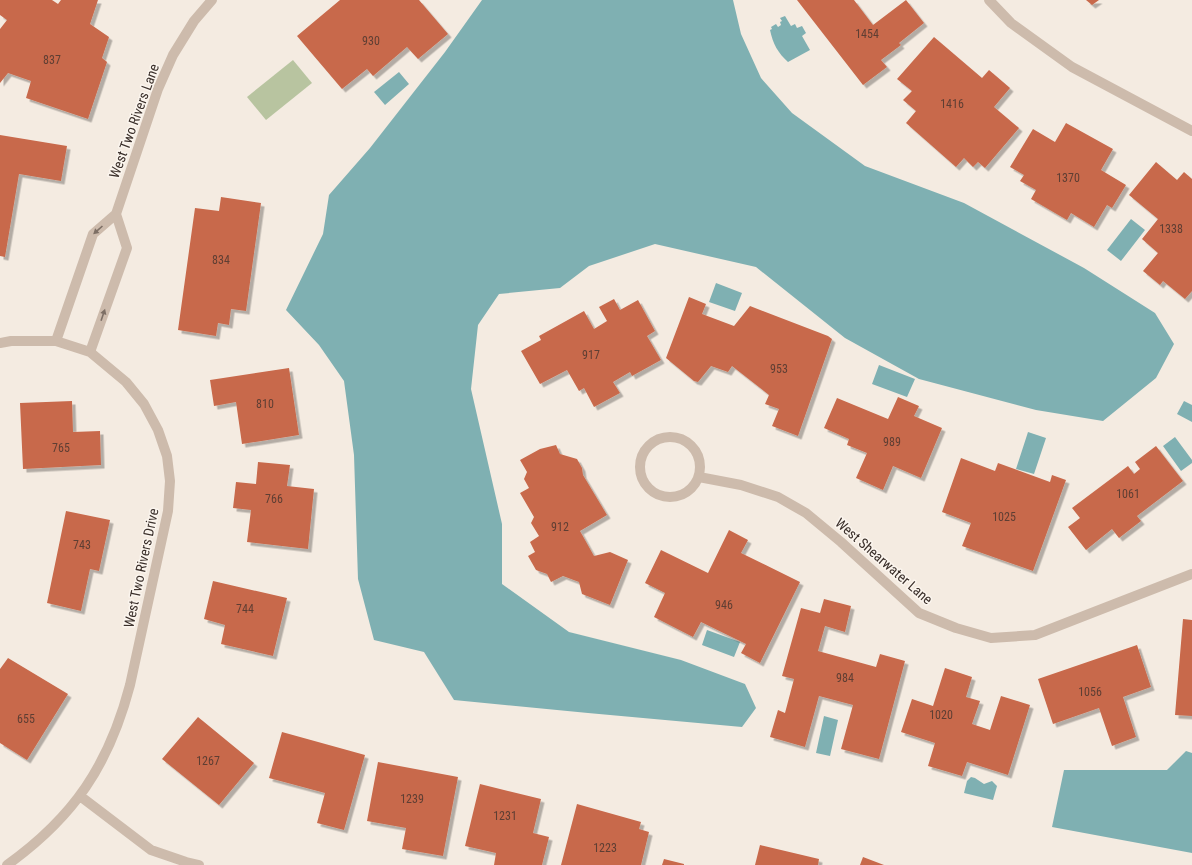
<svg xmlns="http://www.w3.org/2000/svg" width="1192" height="865" viewBox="0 0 1192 865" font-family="'Roboto Condensed',sans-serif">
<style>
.green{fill:#b8c4a0}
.water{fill:#7fb0b2}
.building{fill:#c8694b;filter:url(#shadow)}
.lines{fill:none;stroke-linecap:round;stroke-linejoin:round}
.minor{stroke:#cdbbac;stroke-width:10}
.oneway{fill:#7d6f65}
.labels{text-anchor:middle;stroke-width:3;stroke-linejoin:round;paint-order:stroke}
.number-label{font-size:12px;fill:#5e3e33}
.street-label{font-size:14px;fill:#3b302b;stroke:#fbf5ee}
</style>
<defs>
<filter id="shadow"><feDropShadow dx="3.5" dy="3.5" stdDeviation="0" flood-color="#0004"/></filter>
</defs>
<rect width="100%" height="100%" fill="#f4ebe1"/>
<path class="green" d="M293,60L312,83L266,120L247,97Z"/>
<path class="water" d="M482,0H733L741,34L761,78L792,113L865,166L964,203L1084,268L1155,313L1174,344L1156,378L1103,421L1036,410L919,379L845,338L756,267L655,244L589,266L560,288L499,294L478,325L471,389L502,524V584L569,632L681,660L745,684L756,708L742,727L588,713L454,700L424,652L374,640L358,579L354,455L344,381L319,345L286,310L323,234L329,195L370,148L445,52Z
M785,16L791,26L795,24L797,28L802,26L806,33L802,36L810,50L788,62C778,53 773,44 770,30L772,29L771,27L776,24L778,27L781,25L780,22L782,21L780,18Z
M399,72L409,84L385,105L374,92Z
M1131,219L1145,230L1121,261L1107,250Z
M716,283L742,293L735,311L709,302Z
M879,365L915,379L907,397L872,384Z
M1184,401L1192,405V422L1177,414Z
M1028,432L1046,438L1034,474L1016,469Z
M1175,437L1192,460V463L1181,471L1163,446Z
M707,630L740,642L734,657L702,645Z
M824,716L838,720L830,756L816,753Z
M1186,751L1192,753V853L1052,827L1064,770H1167Z
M971,777L975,778L984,784L992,781L997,786L993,800L964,793L967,781Z"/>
<path class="building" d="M0,0H52L58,4L61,0H98L90,24L109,37L102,58L107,62L88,119L26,98L31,81L8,73L0,83V29L7,20L0,15Z
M340,0H419L448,34L418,59L407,47L373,76L367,69L342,89L297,36Z
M797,0H854L873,25L906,0L924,23L899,43L901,45L881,60L887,67L863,85Z
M1086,0H1099L1092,5Z
M934,37L982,78L989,70L1010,88L994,107L1019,128L985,168L978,162L973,167L964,158L956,167L906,123L916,111L903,100L912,91L897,79Z
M1066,123L1113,149L1101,170L1126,185L1112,208L1107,205L1094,227L1071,213L1067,220L1031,199L1036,190L1020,181L1024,175L1010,167L1033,129L1055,142Z
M0,135L67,146L61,181L19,174L5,257L0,256Z
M1156,162L1177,180L1184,172L1192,179V291L1185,299L1163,281L1160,285L1143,271L1158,253L1142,239L1158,219L1129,195Z
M221,197L261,203L246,311L231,309L229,325L218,323L216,336L178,330L195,208L219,211Z
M689,297L706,304L702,314L734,326L750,306L828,336L832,339L798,436L772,426L779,409L765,404L769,395L732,366L728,372L711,366L698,382L694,381L666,358Z
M614,299L620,310L638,300L655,331L647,336L661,360L632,376L630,372L613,382L620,393L594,407L584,388L579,391L567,370L540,384L521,351L541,340L539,336L584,311L594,329L607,321L599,307Z
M289,368L299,435L242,444L236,402L214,406L210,380Z
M898,397L919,406L914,416L942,428L921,478L893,466L883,490L856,478L867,453L847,445L849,439L824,428L837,398L888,419Z
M72,401L73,432L100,431L101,465L23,469L20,403Z
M556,445L560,454L577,459L582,468L583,475L607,515L580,531L594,556L610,552L628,560L610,605L582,594L579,582L563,576L551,582L547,574L536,570L528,556L535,552L530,542L539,536L531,523L534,517L520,493L529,488L524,479L527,472L520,460L540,449Z
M1156,446L1183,481L1137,516L1141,521L1119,538L1112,529L1086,550L1068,527L1080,518L1072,508L1128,466L1134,474L1140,469L1135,462Z
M961,458L995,471L998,463L1050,482L1052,475L1066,480L1033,571L962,546L971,523L942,512Z
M258,462L290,465L287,486L314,489L308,549L247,542L251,510L233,508L236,482L256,484Z
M66,511L110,520L99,571L90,569L81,611L47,603Z
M729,530L748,540L741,553L800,582L760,663L741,653L746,644L701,622L693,637L654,617L665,593L645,583L661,550L708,573Z
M213,581L287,598L273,656L221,644L225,625L204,619Z
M824,599L851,606L845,632L825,626L818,651L876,667L880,654L905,661L879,759L841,749L853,705L819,696L805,747L770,737L778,710L785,713L794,679L782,676L801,608L820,613Z
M1183,619L1192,620V716L1175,715Z
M1137,645L1151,687L1123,697L1136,737L1112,746L1099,708L1053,724L1038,679Z
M8,658L68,694L27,760L0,743V669Z
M945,668L972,677L966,697L980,701L972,724L990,730L1001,696L1030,705L1008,775L967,762L962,776L928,766L935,743L901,732L912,699L933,706Z
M198,717L254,763L219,805L162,759Z
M282,732L365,755L344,830L317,823L325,793L269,778Z
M378,762L458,777L443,856L402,849L406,828L367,821Z
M480,784L541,799L533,833L549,837L542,865H494L496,853L465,846Z
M577,804L641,822L639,829L649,832L641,865H561Z
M760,845L819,859L818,865H755Z
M863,857L884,865H860Z
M664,859L684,864V865H662Z"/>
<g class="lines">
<path class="minor" d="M989,0L1011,23L1072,67L1192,131
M116,214L158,89L173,55L194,21L212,0
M56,341L93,234L116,214L127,248L90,352
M0,343L11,341H56L90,352L126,382L144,404L158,430L167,456L170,481L168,511L130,685C109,765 74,817 7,865
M640 467a30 30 0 1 1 60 0a30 30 0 1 1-60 0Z
M699,477L741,485L778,497L806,513L841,542L919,613L956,628L991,638L1035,635L1192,574
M80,796L151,850L186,862L199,865"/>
</g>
<defs><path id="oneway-solid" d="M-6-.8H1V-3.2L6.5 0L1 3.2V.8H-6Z"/></defs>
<g class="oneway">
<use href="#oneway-solid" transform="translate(98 230) rotate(138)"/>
<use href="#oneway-solid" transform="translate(103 315) rotate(-71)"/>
</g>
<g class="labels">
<g class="number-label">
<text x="867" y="38">1454</text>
<text x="371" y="45">930</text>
<text x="52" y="64">837</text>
<text x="952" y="108">1416</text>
<text x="1068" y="182">1370</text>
<text x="1171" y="233">1338</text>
<text x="221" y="264">834</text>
<text x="591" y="359">917</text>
<text x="779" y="373">953</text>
<text x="265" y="408">810</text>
<text x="892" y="446">989</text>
<text x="61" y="452">765</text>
<text x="1128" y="498">1061</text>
<text x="274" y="503">766</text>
<text x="1004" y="521">1025</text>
<text x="560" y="531">912</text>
<text x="82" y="549">743</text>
<text x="724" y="609">946</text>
<text x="245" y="613">744</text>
<text x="845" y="682">984</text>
<text x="1090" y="696">1056</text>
<text x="941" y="719">1020</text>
<text x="26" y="723">655</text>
<text x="208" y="765">1267</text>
<text x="412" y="803">1239</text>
<text x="505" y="820">1231</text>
<text x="605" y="852">1223</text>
</g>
<g class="street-label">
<text transform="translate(134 121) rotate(-70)" y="5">West Two Rivers Lane</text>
<text transform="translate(884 561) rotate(41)" y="5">West Shearwater Lane</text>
<text transform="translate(141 568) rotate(-78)" y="5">West Two Rivers Drive</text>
</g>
</g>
</svg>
